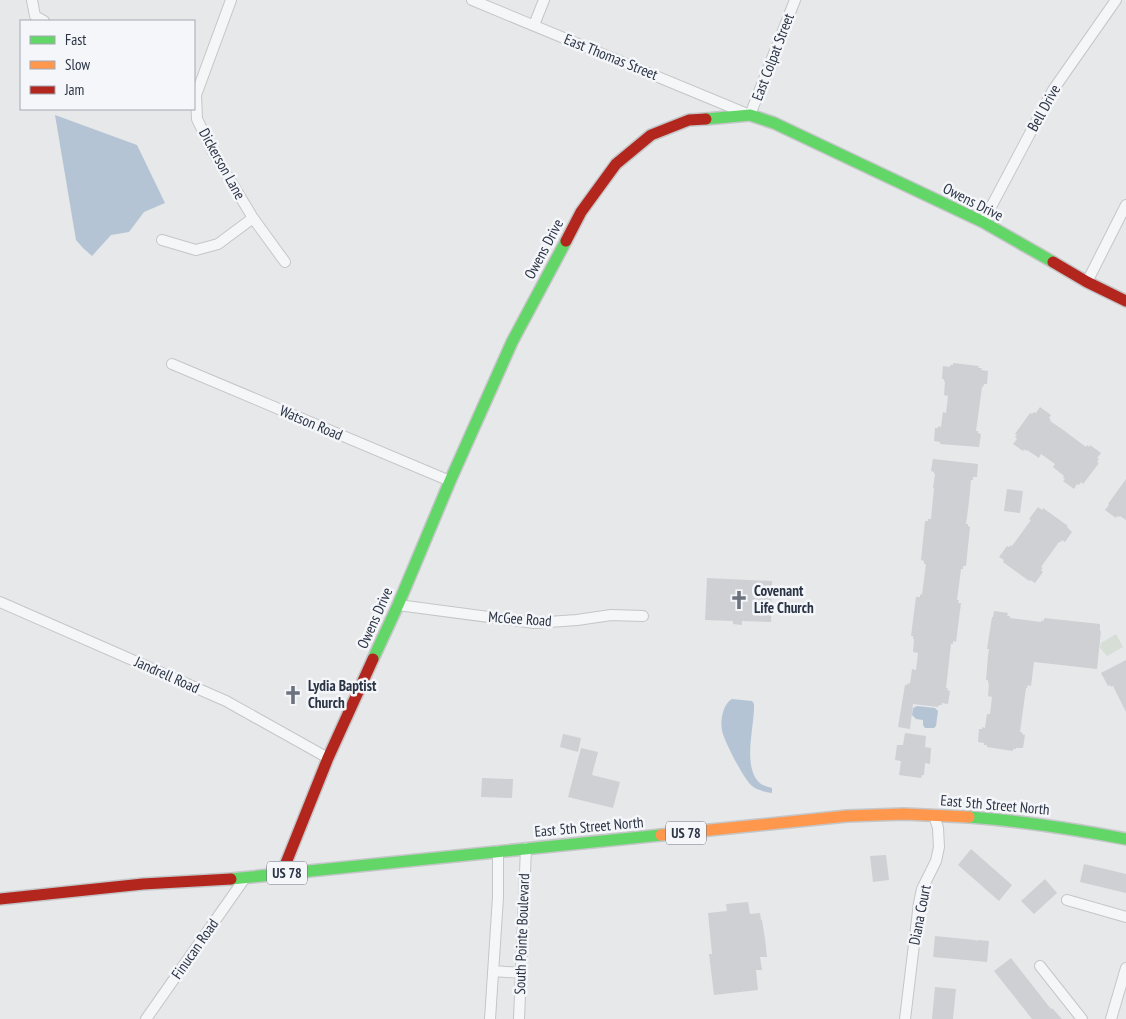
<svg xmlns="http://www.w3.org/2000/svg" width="1126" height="1019" viewBox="0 0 1126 1019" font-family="'PT Sans Narrow',sans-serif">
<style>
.green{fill:#d6ded6}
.water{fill:#b4c4d5}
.building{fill:#ced0d3}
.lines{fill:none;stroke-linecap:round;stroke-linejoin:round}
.street-casing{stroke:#c4c6c8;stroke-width:12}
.fast-casing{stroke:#c4c6c8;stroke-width:14}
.slow-casing{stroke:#c4c6c8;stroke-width:14}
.jam-casing{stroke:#c4c6c8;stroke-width:14}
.street{stroke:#f5f6f7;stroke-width:10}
.fast{stroke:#63d668;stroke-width:11}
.slow{stroke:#ff974d;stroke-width:11}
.jam{stroke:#b3261e;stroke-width:11}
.labels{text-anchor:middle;stroke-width:5;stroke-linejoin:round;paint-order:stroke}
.shield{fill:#f4f6f9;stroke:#676e7b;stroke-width:1}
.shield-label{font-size:14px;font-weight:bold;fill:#2b3445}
.street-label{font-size:15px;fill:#2b3445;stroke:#f4f6f9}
.poi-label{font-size:15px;font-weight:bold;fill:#2b3445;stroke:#f4f6f9;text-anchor:start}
</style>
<rect width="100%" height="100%" fill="#e6e8ea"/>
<path class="green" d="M1116,634L1123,647L1107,656L1100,648L1101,643Z"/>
<path class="water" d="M55,115L137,145L165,203L144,212L129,232L111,235L92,256L83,248L76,240Z
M732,699L752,701L754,704C755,726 741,768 761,784C764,786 768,787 772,788V793C765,792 756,790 751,785C744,779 723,739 722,730C720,720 723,704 732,699Z
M917,706L935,708L938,711L936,726L934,728H925L923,725V720L916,719L912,715L913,708Z"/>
<path class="building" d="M953,363L979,366L978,368H982L981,370L988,371L987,384H984L983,387H982L976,431H978V433L981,434L979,447L940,444V442L934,441L935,428H938V426L941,427L943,412L946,413L948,396L944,395L945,382L944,381V379H942L943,366L950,367V365H953Z
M1040,407L1051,415L1049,418L1051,420L1050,421L1062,429L1086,447L1087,445L1089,447L1090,445L1101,453L1097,458L1099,459L1097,462L1099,463L1093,471L1083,484L1081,482L1079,485L1077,484L1074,489L1063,481L1065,479L1063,478L1064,476L1053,467L1055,464L1041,454L1039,458L1027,450L1026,451L1024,449L1023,451L1013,444L1017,439L1015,437L1017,435L1015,434L1030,413L1032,414L1034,412L1036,413Z
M933,459L978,464L977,477H973V480H971L969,502L966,524H968V526L970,527L966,566H963V569H961L957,600H959L958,603H961L956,642L953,641V644H951L946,688H948L947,690L950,691L948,704L942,703V705H939L938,707L913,704L910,729L898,727L905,685H907L908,683L910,684L912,669L916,670L918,653L913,652L914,639H913V636H911L916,597H920V594L922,595L926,564H924V561L921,560L925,521H928V519H931L934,488H933L935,474H934V472L931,471Z
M1126,479V520L1120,516L1119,517L1117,516L1116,518L1105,510L1109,505L1108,504Z
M1007,489L1023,491L1020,513L1004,511Z
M1038,507L1042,510L1043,508L1068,526L1067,527L1072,532L1065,542L1062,540L1061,542H1059L1041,567L1043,568L1041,570L1043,572L1035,583L1030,580L1029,581L1003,562L1004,560L999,557L1007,546L1009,547L1011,545L1012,546L1031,520L1029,519Z
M707,578L772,581L771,622L742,621V625L733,624V621L705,620Z
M994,611L1008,613L1007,616H1010V618L1041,622L1042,620L1044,621V618L1100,624V631H1101L1097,669L1034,662L1031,686L1028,685L1027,688H1026L1020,732H1022V734L1025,735L1023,748H1016V749H1013V751L987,747V745H984V743L978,742L979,729H982V727L985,728L987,714H990L992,697L988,696L989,683H988V680H986L988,656L989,649H987L992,617H993Z
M1126,660V712L1113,686L1111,687L1110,685L1108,686L1101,673Z
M905,733L926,736L925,747L931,748L930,764L925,763L924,775H922L921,778L899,775L901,761L895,760L897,745H903Z
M563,734L581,738L578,752L560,747Z
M581,748L598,752L592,775L620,782L613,808L568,797Z
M482,778L513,779L512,798L481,797Z
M971,849L1012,885L999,901L958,865Z
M886,855L889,880L873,882L870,856Z
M1084,864L1126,874V893L1080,882Z
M1045,879L1057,893L1034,914L1021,901Z
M748,902L750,914L760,913L761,920H762L765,939L767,957H760L762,970H756L758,990L714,995L709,954H712L708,913L727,911L726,904Z
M935,936L975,940L977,941L978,940L989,941L987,962L933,957Z
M1011,958L1051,1009L1052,1008L1062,1019H1032L994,971Z
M935,987L956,989L953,1019H932Z"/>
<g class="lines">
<g class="street-casing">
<path id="street" d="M32,0L35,16L44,21
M231,0L196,95L197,119L213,152L253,218L285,262
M472,0L750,115L795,0
M534,25L544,0
M983,222L1053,90L1116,0
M162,240L196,250L218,244L253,218
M1087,282L1126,205
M172,364L450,481
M0,602L226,701L328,758
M398,605L534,623L577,620L611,615L643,616
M1067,900L1126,917
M1040,966L1082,1019
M493,971L521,973
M146,1019L245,878
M490,1019L498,897V851
M519,1019L526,848
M905,1019L919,903L922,889L936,861L939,847L938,828L934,815
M1111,1019L1126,968"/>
</g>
<g class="fast-casing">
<path id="fast" d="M706,119L750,115L774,123L983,222L1053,262
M373,659L398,605L450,481L512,342L566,241
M969,817C1022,821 1074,829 1126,839
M231,879L661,835"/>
</g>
<g class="slow-casing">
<path id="slow" d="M661,835L847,816L904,814L969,817"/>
</g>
<g class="jam-casing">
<path id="jam" d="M566,241L581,212L616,164L651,135L689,120L706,119
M1053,262L1087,282L1126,301
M282,873L328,758L373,659
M0,899L143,884L231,879"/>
</g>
<use href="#street" class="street"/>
<use href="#fast" class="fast"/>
<use href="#slow" class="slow"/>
<use href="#jam" class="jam"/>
</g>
<defs>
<g id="church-bare" transform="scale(1.5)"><path d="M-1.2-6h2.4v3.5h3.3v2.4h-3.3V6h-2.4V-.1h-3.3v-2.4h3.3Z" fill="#6c737f" stroke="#f4f6f9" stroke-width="2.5" paint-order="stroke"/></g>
</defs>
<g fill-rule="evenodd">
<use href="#church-bare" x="739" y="600"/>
<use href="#church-bare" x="293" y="695"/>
</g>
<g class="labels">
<g class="shield">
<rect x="666" y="821.5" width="40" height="23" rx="4"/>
<rect x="267" y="861.5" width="40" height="23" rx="4"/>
</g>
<g class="shield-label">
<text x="686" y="838">US 78</text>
<text x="287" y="878">US 78</text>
</g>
<g class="street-label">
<text transform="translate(611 57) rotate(22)" y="5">East Thomas Street</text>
<text transform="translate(773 57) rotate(-69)" y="5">East Colpat Street</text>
<text transform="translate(1044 108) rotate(-61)" y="5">Bell Drive</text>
<text transform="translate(222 164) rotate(61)" y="5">Dickerson Lane</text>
<text transform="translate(973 202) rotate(27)" y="5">Owens Drive</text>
<text transform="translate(544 249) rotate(-62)" y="5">Owens Drive</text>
<text transform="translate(311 423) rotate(23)" y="5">Watson Road</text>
<text transform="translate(375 618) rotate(-66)" y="5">Owens Drive</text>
<text transform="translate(520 619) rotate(4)" y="5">McGee Road</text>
<text transform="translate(167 675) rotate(24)" y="5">Jandrell Road</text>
<text transform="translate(995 805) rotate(5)" y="5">East 5th Street North</text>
<text transform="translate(589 827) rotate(-5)" y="5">East 5th Street North</text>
<text transform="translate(920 915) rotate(-79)" y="5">Diana Court</text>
<text transform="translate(522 934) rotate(-88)" y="5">South Pointe Boulevard</text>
<text transform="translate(195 949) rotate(-55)" y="5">Finucan Road</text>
</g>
<g class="poi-label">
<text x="754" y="596">Covenant<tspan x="754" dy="17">Life Church</tspan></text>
<text x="308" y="691">Lydia Baptist<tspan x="308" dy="17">Church</tspan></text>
</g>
</g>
<rect x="20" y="20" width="175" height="90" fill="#f4f6f9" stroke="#a4a8b1"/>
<rect x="30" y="36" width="25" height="8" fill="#63d668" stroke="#a4a8b1"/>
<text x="65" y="45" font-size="15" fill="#2b3445">Fast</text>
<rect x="30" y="61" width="25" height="8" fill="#ff974d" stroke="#a4a8b1"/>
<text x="65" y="70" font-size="15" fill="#2b3445">Slow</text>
<rect x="30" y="86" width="25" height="8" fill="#b3261e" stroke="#a4a8b1"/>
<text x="65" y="95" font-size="15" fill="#2b3445">Jam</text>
</svg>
